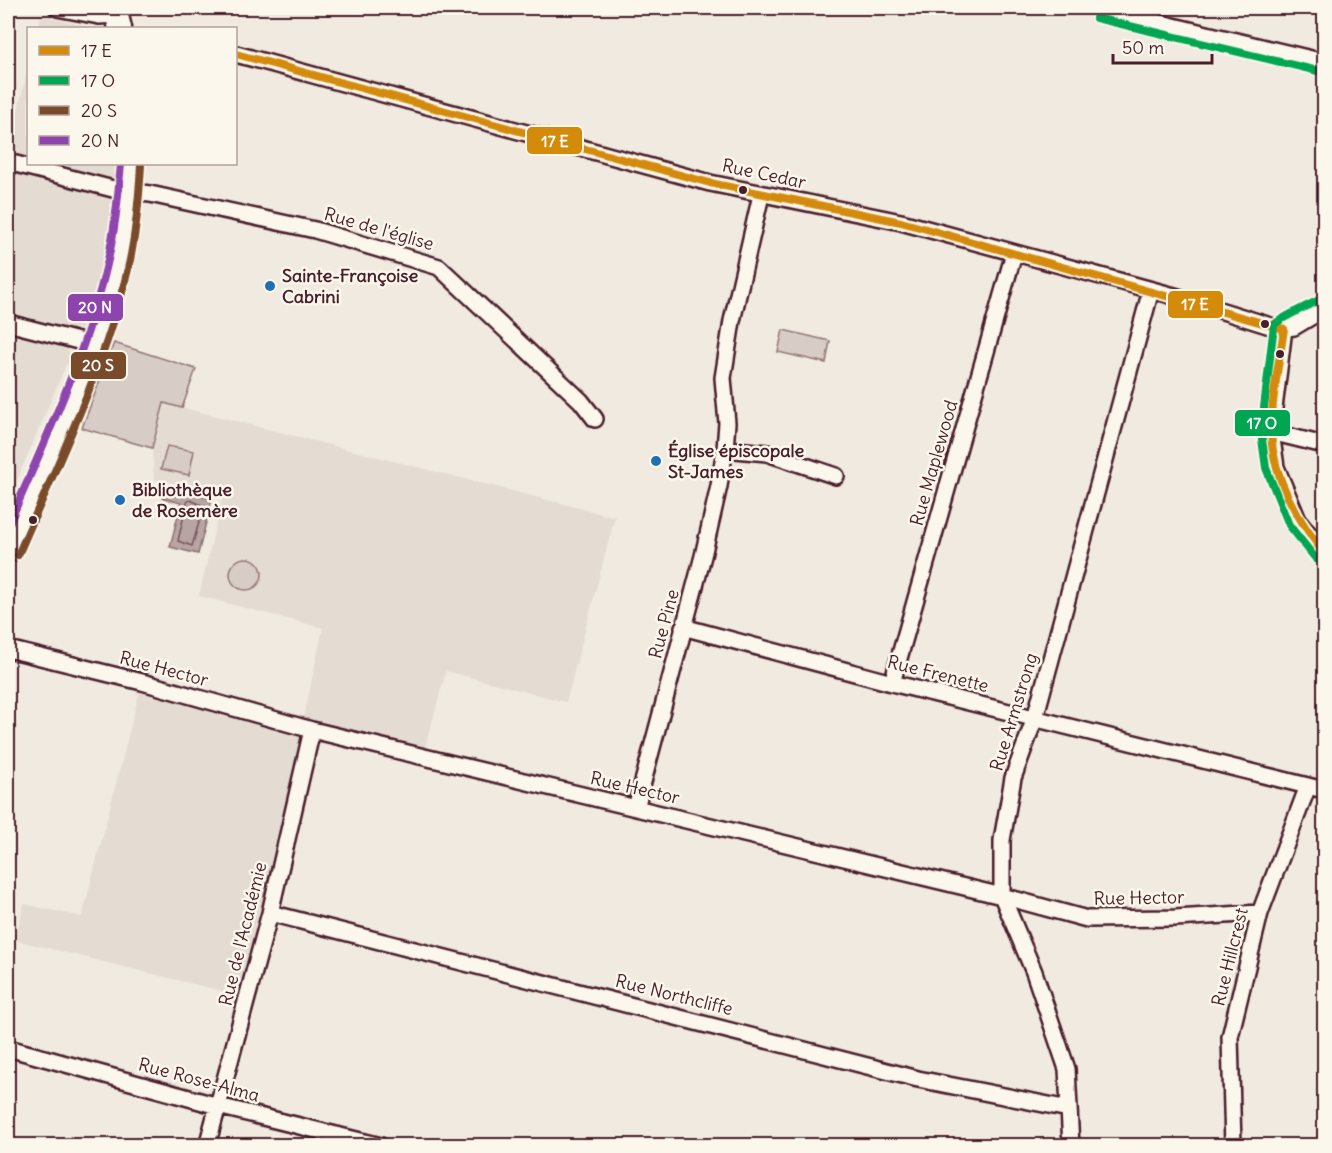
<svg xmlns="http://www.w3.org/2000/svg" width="1332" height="1153" viewBox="0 0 1332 1153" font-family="Delius,sans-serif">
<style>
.built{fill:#e4dbd2}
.green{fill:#d8ccc6;stroke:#917678;stroke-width:1.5}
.water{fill:#b8a4a2;stroke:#8c6f72;stroke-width:1.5}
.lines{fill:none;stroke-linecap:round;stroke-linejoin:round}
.shore{stroke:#76545b;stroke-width:1.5}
.minor-casing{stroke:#4a1f2b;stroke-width:20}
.secondary-casing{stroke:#4a1f2b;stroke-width:27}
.minor{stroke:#fbf7ec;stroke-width:15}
.secondary{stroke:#fbf7ec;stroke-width:22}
.bus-1-casing{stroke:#fbf7ec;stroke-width:12}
.bus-2-casing{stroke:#fbf7ec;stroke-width:12}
.bus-3-casing{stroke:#fbf7ec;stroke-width:12}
.bus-4-casing{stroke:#fbf7ec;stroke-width:12}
.bus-1{stroke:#d48b09;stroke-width:8}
.bus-2{stroke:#00a651;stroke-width:8}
.bus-3{stroke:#7a4b2a;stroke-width:8}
.bus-4{stroke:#8e44ad;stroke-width:8}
.bus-dot{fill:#4a1f2b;stroke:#fbf7ec;stroke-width:2}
.poi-dot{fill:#1f6fb2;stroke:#fbf7ec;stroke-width:2}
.labels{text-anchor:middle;stroke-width:5;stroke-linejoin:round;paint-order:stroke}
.street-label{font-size:18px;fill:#4a1f2b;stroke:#fbf7ec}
.poi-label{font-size:18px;font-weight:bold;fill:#4a1f2b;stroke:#fbf7ec;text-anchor:start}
.line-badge{stroke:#fbf7ec;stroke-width:2}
.badge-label{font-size:16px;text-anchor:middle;font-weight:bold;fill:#fff}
</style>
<rect width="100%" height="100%" fill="#f0eae0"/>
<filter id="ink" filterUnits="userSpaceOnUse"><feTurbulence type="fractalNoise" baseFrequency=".0167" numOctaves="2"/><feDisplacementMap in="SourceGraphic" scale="12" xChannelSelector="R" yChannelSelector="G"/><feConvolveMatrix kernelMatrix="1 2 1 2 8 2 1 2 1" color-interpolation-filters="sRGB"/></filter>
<g filter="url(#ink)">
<path class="built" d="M41,15L93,28H38Z
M28,68V164H117V171L110,204L114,217L104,273L85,331L76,328L68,351L75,356L66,365L8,501V203L11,188L8,152Z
M164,403L615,517L566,702L446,671L422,759L312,731L242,996L15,940L24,904L82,917L142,682L302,727L323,628L199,596L223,494L154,479L152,448Z"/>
<path class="green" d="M783,330L830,341L826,363L778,352Z
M114,343L196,369L182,408L164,403L152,448L82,428Z
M167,446L194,451L189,475L161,469Z
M230 574a16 16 0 1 1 32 0a16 16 0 1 1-32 0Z"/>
<path class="water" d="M165,488L212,499L198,554L170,547L181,503L162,498Z"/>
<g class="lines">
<path class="shore" d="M190,500L204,506L192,546L178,541L187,502Z"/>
<g class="minor-casing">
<path id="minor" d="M57,8L99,16L117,15
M1098,8L1324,62
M236,54L710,183L901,222L1178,297L1280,329L1294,327L1324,309
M8,162L117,190L150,194L315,230L439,267L581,401L595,419
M8,323L94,345
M1284,329L1271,432L1276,467L1298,520L1324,553
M1271,432L1324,445
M725,449L767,453L836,476
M683,627L892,683L1324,790
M8,649L142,682L312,730L1002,896L1087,919L1175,918L1260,913
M892,683L1014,253
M636,808L703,556L719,486L725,449L727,423L723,378L732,321L761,195
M270,913L918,1079L1069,1109
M8,1048L218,1106L381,1146
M207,1146L270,913L312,730
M1071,1146L1067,1069L1034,972L1002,896V840L1013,778L1035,718L1151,290
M1233,1146L1230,1037L1260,913L1308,786"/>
</g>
<g class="secondary-casing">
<path id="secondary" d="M115,8L120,28
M8,551C61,426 128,302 131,164"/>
</g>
<use href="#minor" class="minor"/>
<use href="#secondary" class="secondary"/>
<g class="bus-1-casing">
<path id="bus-1" d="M236,54L710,183L901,222L1284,329C1280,358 1270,406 1271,434C1274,480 1296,517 1324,553"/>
</g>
<g class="bus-2-casing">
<path id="bus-2" d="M1096,18L1322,72
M1316,559L1289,525L1266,468L1261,432L1274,325C1279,319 1309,305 1319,300"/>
</g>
<g class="bus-3-casing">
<path id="bus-3" d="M18,555C58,462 104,369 128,269C136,235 139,200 141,165"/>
</g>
<g class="bus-4-casing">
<path id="bus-4" d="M8,526C45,440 86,355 107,264C115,231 118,197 121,164"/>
</g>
<use href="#bus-1" class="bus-1"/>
<use href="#bus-2" class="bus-2"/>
<use href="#bus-3" class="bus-3"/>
<use href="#bus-4" class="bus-4"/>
</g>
</g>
<g class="bus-dot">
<circle cx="743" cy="190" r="5"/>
<circle cx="1265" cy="324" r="5"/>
<circle cx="1280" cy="354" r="5"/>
<circle cx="33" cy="520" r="5"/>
</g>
<g class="poi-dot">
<circle cx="270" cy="286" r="6"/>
<circle cx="656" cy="461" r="6"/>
<circle cx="120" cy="500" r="6"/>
</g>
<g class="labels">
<g class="street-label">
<text transform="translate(764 174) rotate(12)" y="6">Rue Cedar</text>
<text transform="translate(379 229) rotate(16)" y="6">Rue de l'église</text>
<text transform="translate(934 463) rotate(-74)" y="6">Rue Maplewood</text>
<text transform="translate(664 624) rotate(-75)" y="6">Rue Pine</text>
<text transform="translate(164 669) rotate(15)" y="6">Rue Hector</text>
<text transform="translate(938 674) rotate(14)" y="6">Rue Frenette</text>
<text transform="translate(1014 712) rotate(-73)" y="6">Rue Armstrong</text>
<text transform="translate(635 788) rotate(13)" y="6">Rue Hector</text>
<text transform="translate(1139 898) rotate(-1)" y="6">Rue Hector</text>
<text transform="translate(243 934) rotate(-76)" y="6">Rue de l'Académie</text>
<text transform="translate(1230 957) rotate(-76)" y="6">Rue Hillcrest</text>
<text transform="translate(674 995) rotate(14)" y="6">Rue Northcliffe</text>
<text transform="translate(199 1080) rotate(15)" y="6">Rue Rose-Alma</text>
</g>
<g class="poi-label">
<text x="282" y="282">Sainte-Françoise<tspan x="282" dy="21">Cabrini</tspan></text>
<text x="668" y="457">Église épiscopale<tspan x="668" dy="21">St-James</tspan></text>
<text x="132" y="496">Bibliothèque<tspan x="132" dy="21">de Rosemère</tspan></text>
</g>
</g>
<g class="line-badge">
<rect x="526" y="126" width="57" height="29" rx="6" fill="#d48b09"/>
<rect x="1167" y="290" width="57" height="29" rx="6" fill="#d48b09"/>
<rect x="67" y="293" width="57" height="29" rx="6" fill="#8e44ad"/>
<rect x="70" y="351" width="57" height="29" rx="6" fill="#7a4b2a"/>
<rect x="1234" y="409" width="57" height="28" rx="6" fill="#00a651"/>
</g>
<g class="badge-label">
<text x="555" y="147">17 E</text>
<text x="1195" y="310">17 E</text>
<text x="95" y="313">20 N</text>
<text x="98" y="371">20 S</text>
<text x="1262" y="429">17 O</text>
</g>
<rect width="1332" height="1153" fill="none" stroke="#fbf7ec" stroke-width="30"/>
<rect x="15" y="15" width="1302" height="1123" fill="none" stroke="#4a1f2b" stroke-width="2" filter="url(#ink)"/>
<rect x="27" y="27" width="210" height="138" fill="#fbf7ec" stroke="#b4a19f" stroke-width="1.5"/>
<rect x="39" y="46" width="30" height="9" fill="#d48b09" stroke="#b4a19f" stroke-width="1.5"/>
<text x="81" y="57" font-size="18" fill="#4a1f2b">17 E</text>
<rect x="39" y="76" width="30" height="9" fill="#00a651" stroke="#b4a19f" stroke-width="1.5"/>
<text x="81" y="87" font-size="18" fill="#4a1f2b">17 O</text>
<rect x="39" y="106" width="30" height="9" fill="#7a4b2a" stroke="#b4a19f" stroke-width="1.5"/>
<text x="81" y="117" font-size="18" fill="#4a1f2b">20 S</text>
<rect x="39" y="136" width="30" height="9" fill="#8e44ad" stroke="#b4a19f" stroke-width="1.5"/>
<text x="81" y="147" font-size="18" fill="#4a1f2b">20 N</text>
<path d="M1113 54v9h99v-9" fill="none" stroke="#4a1f2b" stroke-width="3"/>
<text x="1122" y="54" font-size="18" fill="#4a1f2b" stroke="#fbf7ec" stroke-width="4.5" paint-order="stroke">50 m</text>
</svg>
